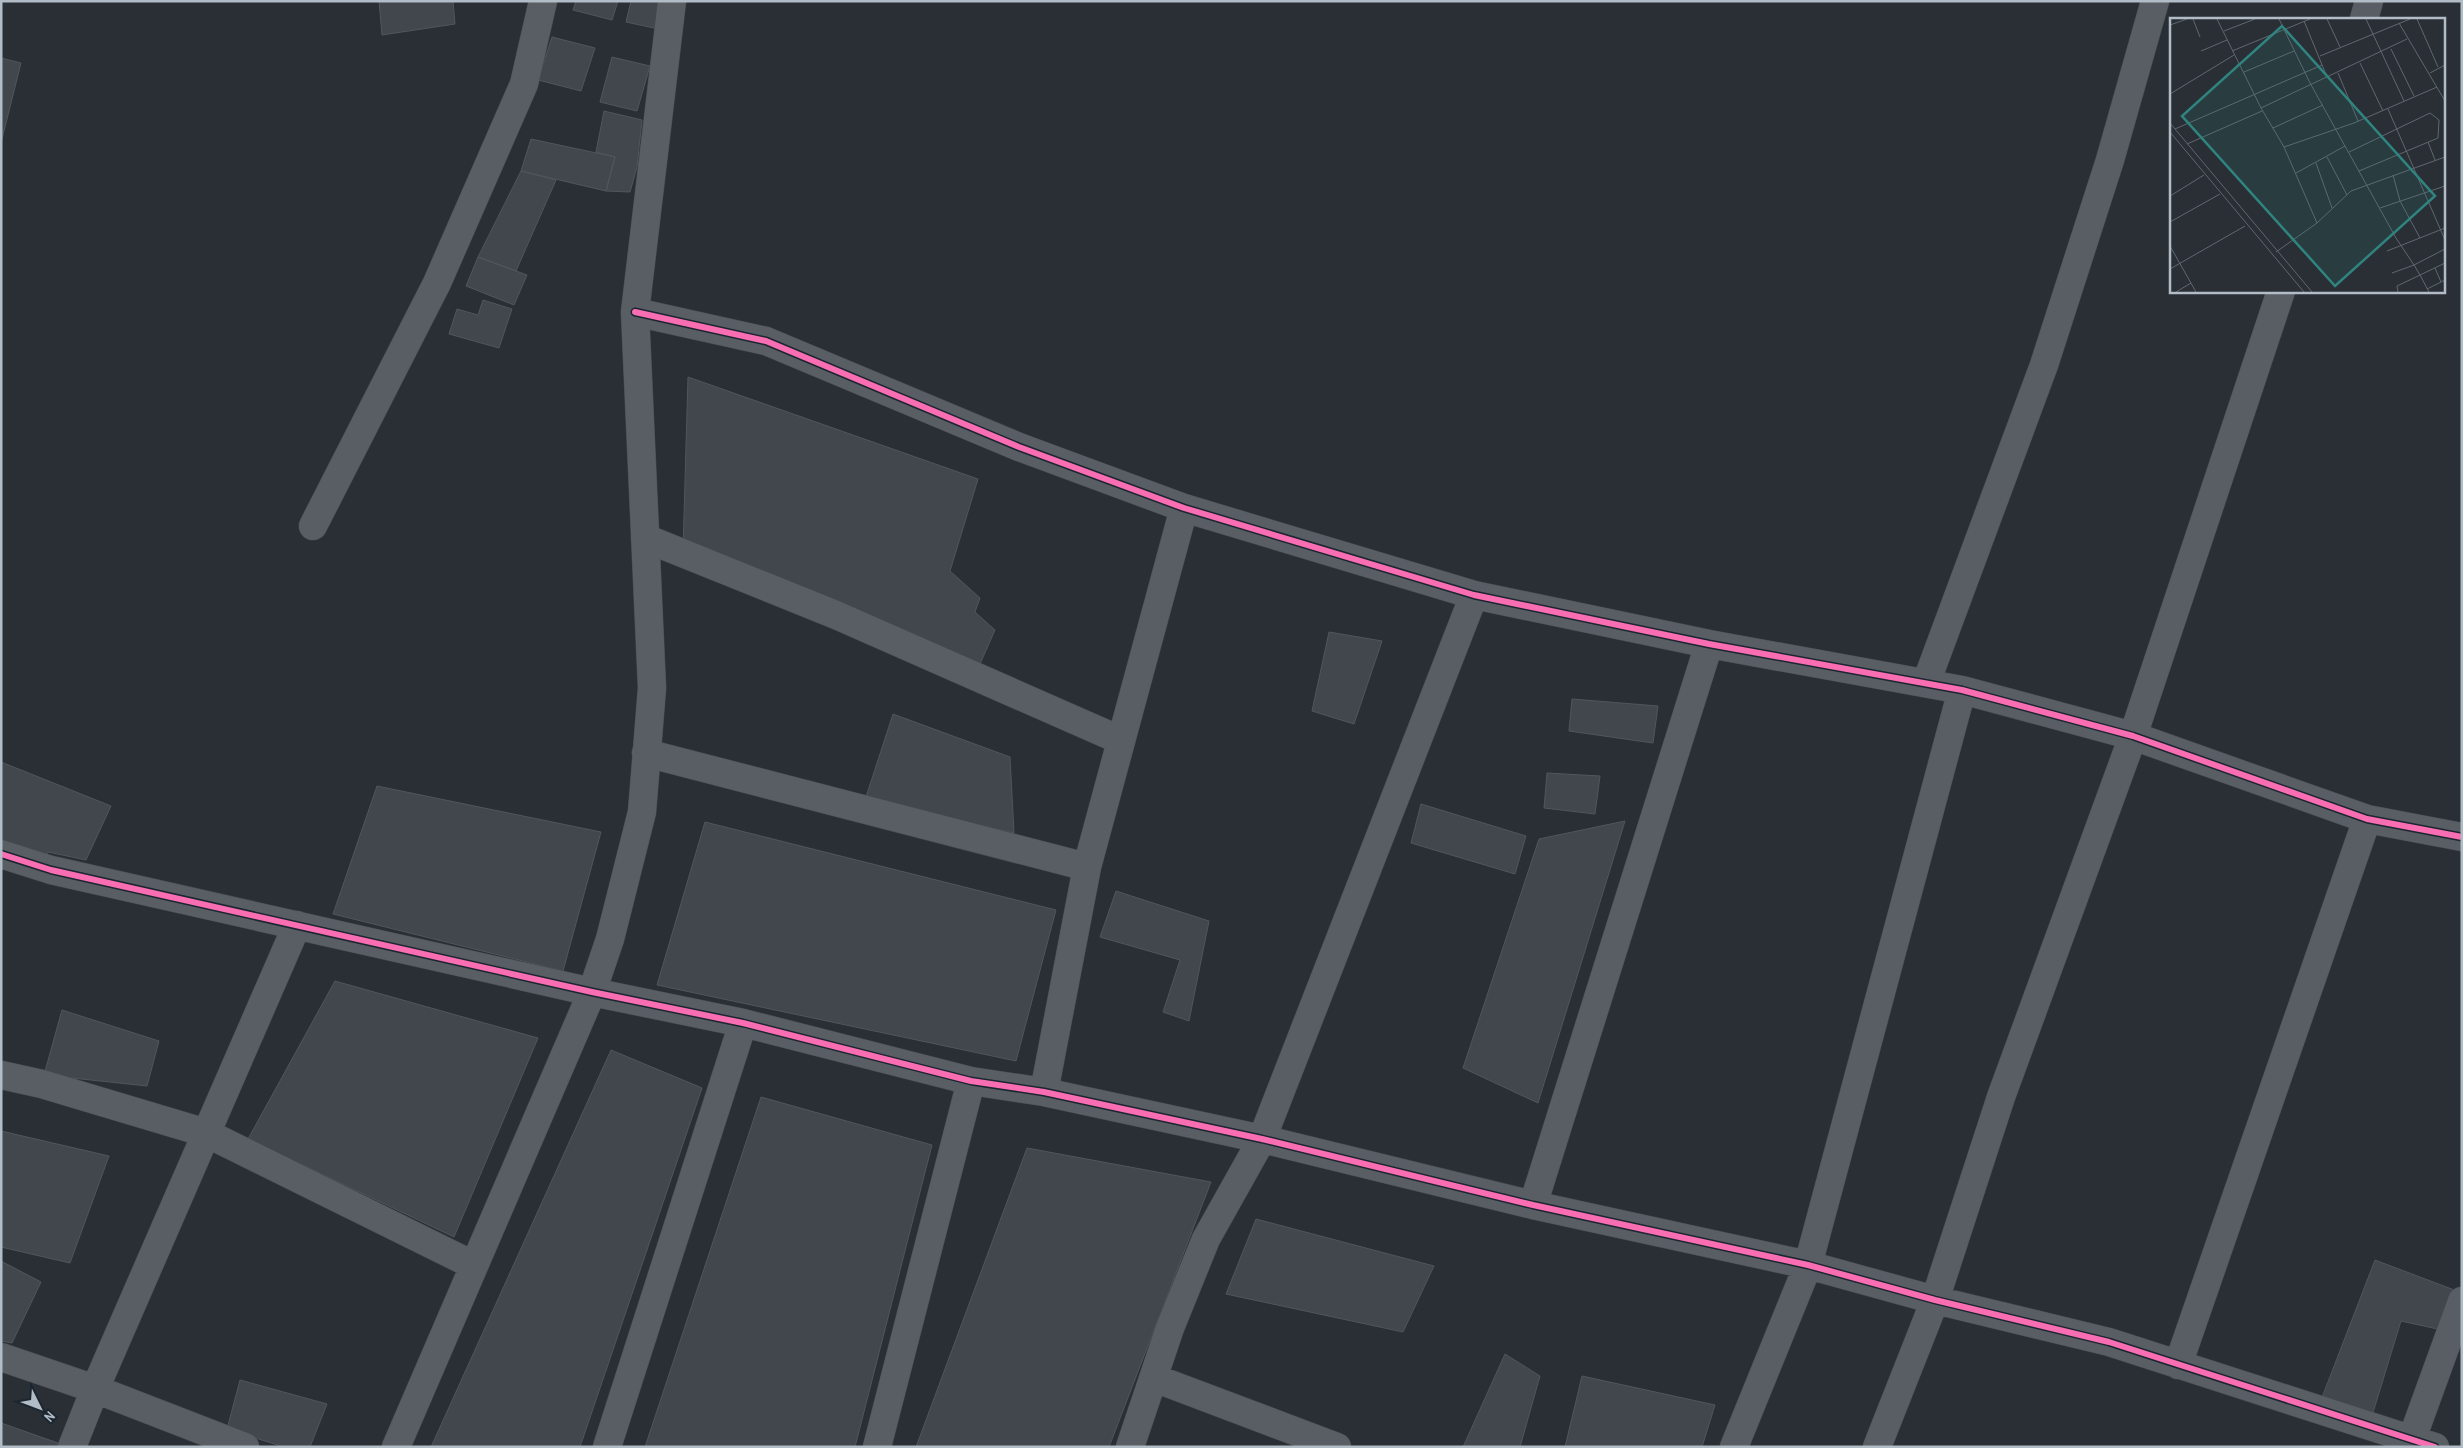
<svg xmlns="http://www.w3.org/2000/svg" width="2463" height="1448" viewBox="0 0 2463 1448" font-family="'Archivo Narrow',sans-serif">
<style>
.building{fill:#41474c;stroke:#51565d}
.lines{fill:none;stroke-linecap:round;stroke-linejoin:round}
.minor-casing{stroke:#474b50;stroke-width:29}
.minor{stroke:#585e63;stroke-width:28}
.cycleway-casing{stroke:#1c2630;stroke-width:9}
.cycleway{stroke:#f96db3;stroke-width:6}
.inset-road{fill:none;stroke:#60676f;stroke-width:1}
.view{fill:#308480;fill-opacity:0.15;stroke:#308480;stroke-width:2.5}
.inset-edge{fill:none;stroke:#b2bcc7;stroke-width:2.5}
</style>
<rect width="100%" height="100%" fill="#292f35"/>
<path class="building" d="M379,1H453L455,24L382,35Z
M576,1H618L612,20L573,10Z
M631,1H661L654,28L626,22Z
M552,37L595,48L581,91L538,80Z
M612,57L650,66L637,111L600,102Z
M1,58L21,63L1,143Z
M604,111L642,120L637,167L630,192L606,191L615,157L596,152Z
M531,139L615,157L606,191L521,171Z
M521,171L556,180L516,271L478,257Z
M478,257L527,275L514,305L466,286Z
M483,300L512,309L499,348L449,334L457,309L478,315Z
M688,377L978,479L950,571L980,598L975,612L995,630L980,664L683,551Z
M1329,632L1382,641L1354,724L1312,711Z
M1572,699L1658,706L1653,743L1569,731Z
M893,714L1010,757L1014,833L865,800Z
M1,762L111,806L86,860L48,852L44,865L1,849Z
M1547,773L1600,776L1595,814L1544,808Z
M377,786L601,832L563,971L333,914Z
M1421,804L1526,836L1515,874L1411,843Z
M1625,821L1538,1103L1463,1068L1539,839Z
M705,822L1056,910L1016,1061L657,985Z
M1116,891L1209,921L1189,1021L1163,1012L1180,960L1100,937Z
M335,981L538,1038L454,1237L248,1139Z
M62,1010L159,1041L147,1086L44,1075Z
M611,1050L702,1088L580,1447H431Z
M761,1097L932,1145L855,1447H645Z
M1,1131L109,1156L70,1263L1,1247Z
M1027,1148L1211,1182L1109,1447H916Z
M1256,1219L1434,1266L1403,1332L1226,1294Z
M2375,1260L2457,1291L2442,1330L2401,1321L2371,1419L2321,1400Z
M1,1261L41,1282L12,1343L1,1341Z
M1505,1354L1540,1376L1520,1447H1463Z
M1582,1376L1715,1405L1702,1447H1565Z
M240,1380L327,1404L310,1447H284L227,1429Z
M1,1423L58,1443L56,1447H1Z"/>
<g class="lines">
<g class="minor-casing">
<path id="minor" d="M2364,19L2369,1
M635,312L766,341L1019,447L1184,508L1474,595L1709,644L1962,690L2133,736L2367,819L2462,837
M313,526L437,283L524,84L543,1
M645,538L836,615L1120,740
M1926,683L2044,365L2110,160L2155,1
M646,753L1087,867
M1,854L51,870L592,992L743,1023L971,1081L1044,1092L1262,1139L1533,1205L1808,1265L1935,1300L2109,1342L2435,1447
M1,1075L42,1084L206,1133L473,1265
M1044,1092L1087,867L1184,508
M1533,1205L1709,644
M1,1357L95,1389L245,1447
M2178,1365L2367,819
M1154,1378L1337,1447
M72,1447L95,1389L297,925
M396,1447L592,992L610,939L642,812L652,688L635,312L672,1
M607,1447L743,1023
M877,1447L971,1081
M1130,1447L1170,1328L1206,1239L1262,1139L1474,595
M1734,1447L1808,1265L1962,690
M1877,1447L1935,1300L2001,1097L2133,736L2281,291
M2409,1447L2462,1301"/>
</g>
<use href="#minor" class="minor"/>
<g class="cycleway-casing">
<path id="cycleway" d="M635,312L766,341L1019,447L1184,508L1474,595L1709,644L1962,690L2133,736L2367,819L2462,837
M1,854L51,870L592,992L743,1023L971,1081L1044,1092L1262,1139L1533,1205L1808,1265L1935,1300L2109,1342L2435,1447"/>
</g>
<use href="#cycleway" class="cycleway"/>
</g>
<g transform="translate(2170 18)">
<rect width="275" height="275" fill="#292f35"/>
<path class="inset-road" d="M23,1L30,19M47,1L91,90L114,129L147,205M109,1L140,65L226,220L244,247L275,231M157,1L170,29M196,1L234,83M247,1L268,49M134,3L157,59M229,5L275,83M0,7L17,1M54,13L85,1M221,31L244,78M31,33L57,22M62,33L140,1M150,38L240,1M190,45L213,93M74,54L124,33M168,55L188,103M260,55L275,47M0,76L64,37M91,90L237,21M218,91L275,222M0,105L142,274M103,110L153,87M5,111L152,47M0,114L134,274M258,124L265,142M17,126L92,93M114,129L184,105L267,69M179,134L260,95L269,102M157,139L177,177M146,145L162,190M189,153L268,120L269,102M126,155L175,128M223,157L230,183L250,220M0,178L34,157M210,190L275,168M0,204L50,176M0,228L26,274M217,233L275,210M106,234L147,205L181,173L275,139M265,250L271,264M0,251L75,208M222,255L244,247L250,257L275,245M257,271L275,262M6,274L21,265M228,274L227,268L250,257L259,274"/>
<path class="view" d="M112,8L265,178L165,268L12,98Z"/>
<rect width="275" height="275" class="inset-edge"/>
</g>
<rect width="2463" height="1448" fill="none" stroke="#b2bcc7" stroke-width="5"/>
<g transform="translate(40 1408) rotate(132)" stroke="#1c2630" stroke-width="4" paint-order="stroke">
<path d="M0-4L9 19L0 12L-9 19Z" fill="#b2bcc7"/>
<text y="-8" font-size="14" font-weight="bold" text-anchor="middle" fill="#b2bcc7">N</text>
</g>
</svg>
